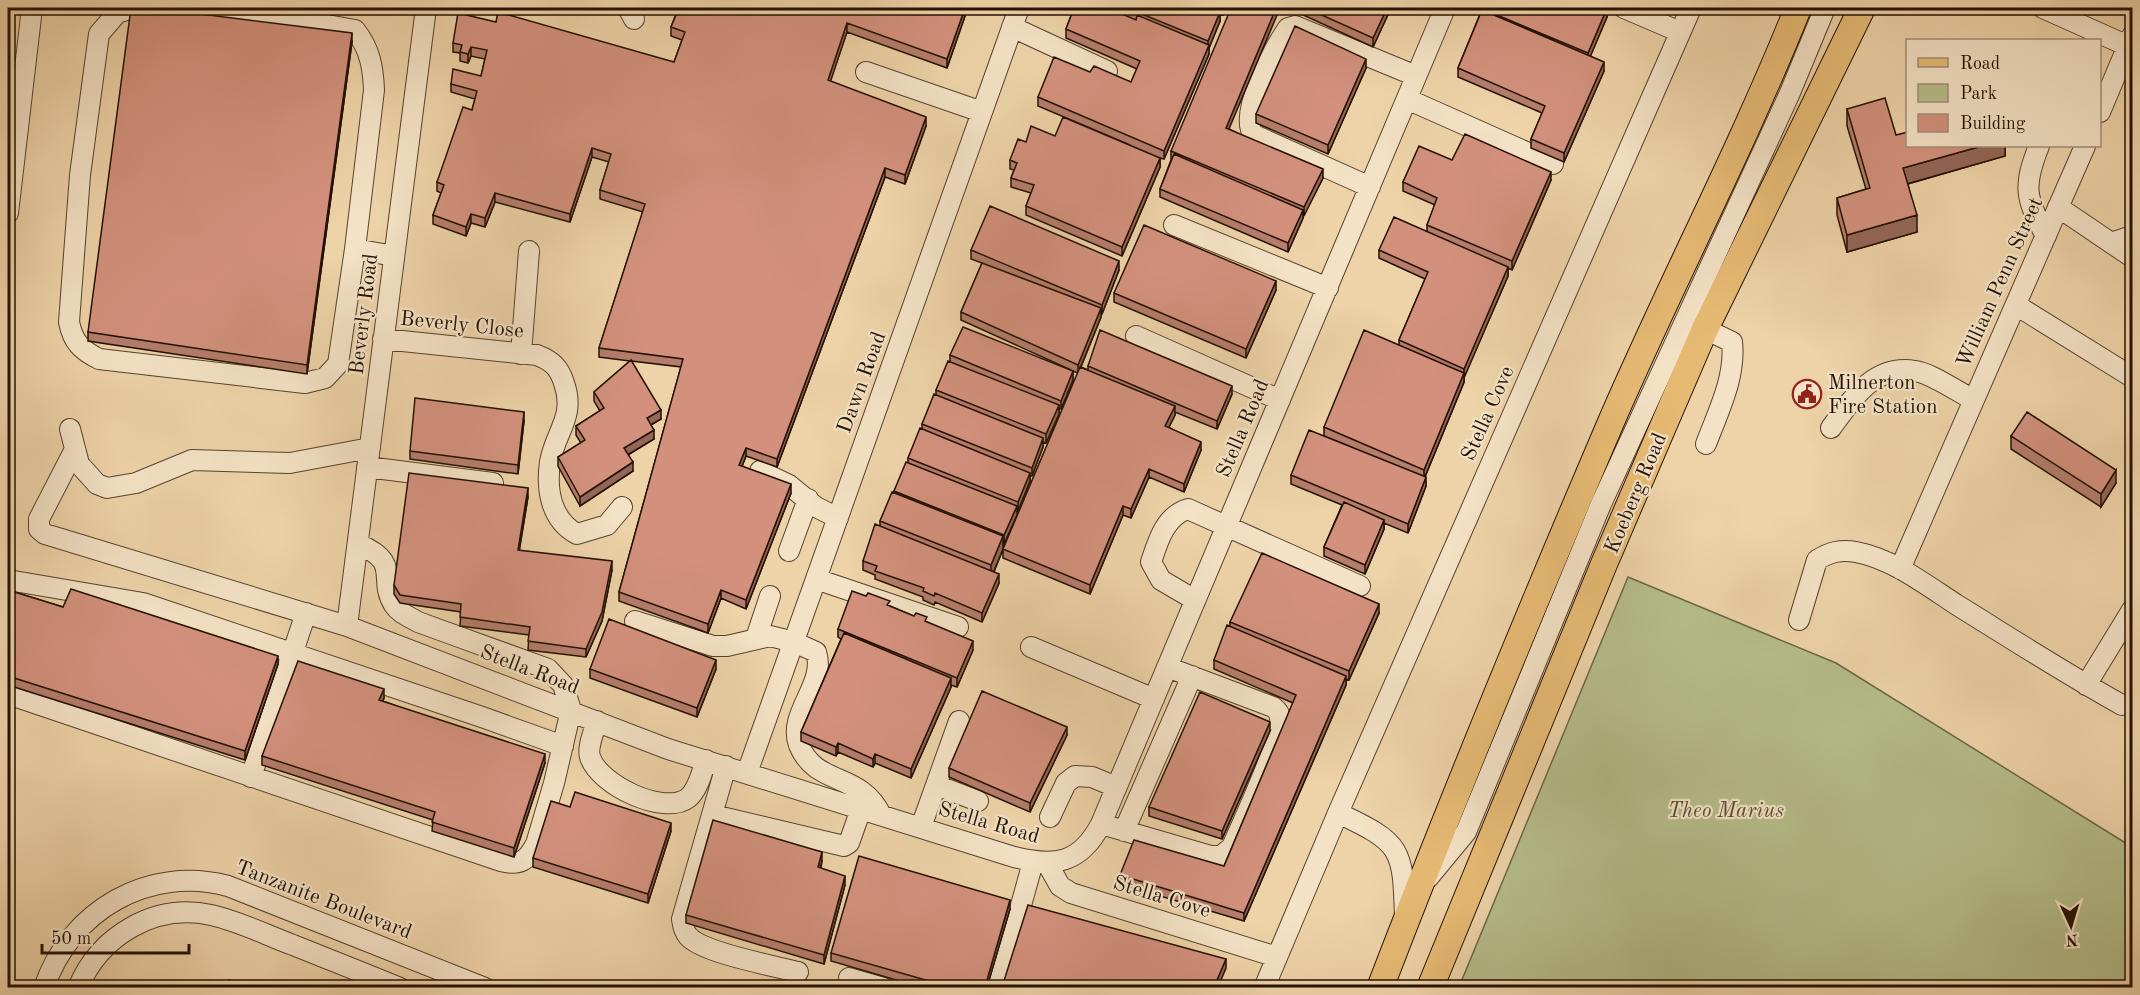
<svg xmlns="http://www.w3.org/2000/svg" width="2140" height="995" viewBox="0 0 2140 995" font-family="'Old Standard TT',serif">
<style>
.green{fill:#b5bd8a;stroke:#6c6748;stroke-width:1.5}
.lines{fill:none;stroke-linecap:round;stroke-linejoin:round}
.minor-casing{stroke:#56422e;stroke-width:22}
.major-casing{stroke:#241105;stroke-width:28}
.minor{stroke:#f4e2c6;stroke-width:20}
.major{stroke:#e7ba74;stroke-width:26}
.wall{fill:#b57d6c;stroke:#241105;stroke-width:1.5}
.shaded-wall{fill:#946658;stroke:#241105;stroke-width:1.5}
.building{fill:#d3917d;stroke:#241105;stroke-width:1.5}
.labels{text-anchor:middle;stroke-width:4.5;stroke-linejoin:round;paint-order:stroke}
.street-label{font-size:21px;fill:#241105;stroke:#f4e2c6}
.poi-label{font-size:21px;fill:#241105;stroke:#f4e2c6;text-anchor:start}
.park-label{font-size:21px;font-style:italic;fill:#574d34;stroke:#f4e2c6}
</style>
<rect width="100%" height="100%" fill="#eed3a8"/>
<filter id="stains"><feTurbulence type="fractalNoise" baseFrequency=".00333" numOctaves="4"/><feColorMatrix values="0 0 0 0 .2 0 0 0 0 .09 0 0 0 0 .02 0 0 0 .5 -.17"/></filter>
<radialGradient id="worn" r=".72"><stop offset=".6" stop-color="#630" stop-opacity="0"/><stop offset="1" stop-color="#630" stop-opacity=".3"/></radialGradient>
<path class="green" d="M1628,577L1836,663L2132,847V987H1459Z"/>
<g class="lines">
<g class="minor-casing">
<path id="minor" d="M133,8L117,13L99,34L80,175L69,322C73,342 81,350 99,359L305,383L325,378L338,364L355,249L374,90C373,67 370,49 355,30L260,13L177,8
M628,8L634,19
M1624,8L1680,32
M2043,8L2128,46
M1012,27L1107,71
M866,72L982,112
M1407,99L1553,164
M2100,112L2132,36
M2039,146C2023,186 2025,198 2046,236
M1370,187L1254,135C1237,116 1274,48 1288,28L1295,26L1416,76
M2058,207L2132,257
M8,213L32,8
M1174,225L1328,288
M2111,243L2132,236
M355,249L394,256
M2016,305L2132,377
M1705,329L1732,342C1736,377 1718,412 1706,444
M1136,336L1280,400
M383,339L537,355C552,361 559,367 564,383C576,417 555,432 550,462C546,490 551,520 577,534L607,525L622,507
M521,354L529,251
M1831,428C1852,399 1874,364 1915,371C1931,373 1958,392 1974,400
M70,429L79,464L97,484L107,488L136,483L192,460L290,463L370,448
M74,451L39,519V529L45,534L347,626L668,749L1014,857C1055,867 1080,864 1101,824L1445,8
M367,467L493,483
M760,471L789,485L816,507L838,518
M789,551L808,499
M1900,569L2085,146
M816,579L958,627
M8,580L143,603L482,717L563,746
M1195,600L1161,580L1151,562C1158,541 1165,516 1188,509L1360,586
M1799,620L1817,560C1830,552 1841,549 1856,552C1893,559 1926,585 1957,605C2012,639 2066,674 2122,705
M635,621L713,646H727L770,636L794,642L816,652C827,684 787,713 799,745C816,787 860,771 881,815
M347,626L426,8
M756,638L770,596
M1031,647L1154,699
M2086,685L2132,610
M8,694L501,861C520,866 527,861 536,844L554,783L571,710L563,685L548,669L418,622C410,617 399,613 394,605C377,578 403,563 358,544
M597,721C594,731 587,748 590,757C599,785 664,816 688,798C698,790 702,772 706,760
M726,766L682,919C683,925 683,930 688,936C702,953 775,966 798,972
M747,773L1019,8
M251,777L306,613
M936,785L978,801
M1338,813C1402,843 1403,848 1405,918
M713,815L844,846L849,843L861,809
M1050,817L1066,783L1075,776L1092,777L1116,787
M1101,824L1211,856H1221L1232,847C1242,823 1282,740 1280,718C1280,713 1277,710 1273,707L1167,667
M921,827L959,721
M1124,831L1192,676
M1047,863L1060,886L1071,893L1277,957
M1428,878L1466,832L1601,504L1789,95L1825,8
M849,978L884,988
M44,988C70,910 149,865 228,886L485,988
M78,988C100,935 155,903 211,915C239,921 266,935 293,945C328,959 364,973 400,988
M998,988L1033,862
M1264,988L1338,813L1691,8"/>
</g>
<g class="major-casing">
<path id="major" d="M1380,988C1453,798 1531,609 1611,422C1671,283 1742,148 1798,8
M1430,988L1604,564L1705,329L1862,8"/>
</g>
<use href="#minor" class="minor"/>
<use href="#major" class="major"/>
</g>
<path class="wall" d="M668,8H966V13L947,68L847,32L830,81L926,126L905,184L885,177L777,467L746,456L742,466L791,493L746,609L721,598L708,633L619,601V592L681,367L631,361L661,419L651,425L654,439L628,455L633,471L580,506L558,466V457L581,443L576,435V426L600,411L594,401V392L630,361L599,357V348L643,212L600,199V190L609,162L592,157L570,222L495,202L485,227L471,223L466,236L433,224V215L441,193L437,191V182L472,110L475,99L451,92V84L481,76L485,59L471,56L468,63L460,61V53L453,52V43L674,62L682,40L671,36V27L676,14L668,11Z
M1074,8H1226L1223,15L1220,14V21L1209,48V54L1164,159L1160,158V167L1122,256L1026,215V206L1031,193L1011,187V178L1014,170L1010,169V160L1026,142L1055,136L1130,145L1038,106V97L1090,72L1131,82L1137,69L1066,38V29Z
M1288,8H1391L1373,47Z
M1481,8L1607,17L1590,56L1604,71L1564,162L1531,148V139L1542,113L1458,77V68L1480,14Z
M352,42L307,374L88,341V332Z
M1366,68L1328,154L1256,123V114Z
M1847,109L1896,135L2005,146V156L1908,184L1917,232L1847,252L1837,215V198L1866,189L1847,126Z
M1229,129L1323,178L1303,216V218L1288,252L1160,197V189L1171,160V151Z
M1452,160L1551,180L1512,270L1508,268V276L1464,377V382L1425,477L1426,486L1408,533L1384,523V529L1365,574L1324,556V547L1342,505L1291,484V475L1351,447L1324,436V427L1399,345V340L1425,279L1379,258V250L1427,232V225L1435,205L1403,191V182Z
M971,250L1119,270L1102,314H1101V317L1081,367L1088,370V366L1232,394L1217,429L1175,412V415L1169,427L1201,450L1184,492L1149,477L1131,518L1123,515L1090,594L1003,558V549L1078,373L1073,371V380L1061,409H1059V414L1046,443L1043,442V447L1032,476H1030V481L1018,511L1017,510V515L1004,544L1003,543V549L994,572L999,583L982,622L935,602L934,605L923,600V597L875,579V575L863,570V561L880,526V521L894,491L908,463V458L922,429V424L936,395V390L950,362V355L1071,370L961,320V312L982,263L971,259Z
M1276,290L1246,358L1114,302V293Z
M524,421L518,474L410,459V451Z
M2011,436L2116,483L2101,507L2011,449Z
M528,497L519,551L612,570L602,621L586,657L528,650L529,635L460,626L461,612L400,603L394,594V585Z
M8,590L63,607L278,664L245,760L11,686L8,683Z
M890,606L927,622L973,650L957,687L951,685V687L911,778L875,763L873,767L838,752L836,756L801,741V732L841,639L838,637V629Z
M1379,613L1349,680L1346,679V685L1244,921L1120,884V875L1224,866L1293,703L1214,669V660L1230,627V622Z
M590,669H716L697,717L590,678Z
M384,698L383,701L545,763L514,857L432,831L433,820L262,765V756Z
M1270,731L1222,839L1149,816V807Z
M1067,735L1030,812L949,777V768Z
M570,807L671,831L648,903L533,867V858Z
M822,861L821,868L845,885L824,964L686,923V915Z
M1010,909L987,987H920L831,961V953Z"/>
<path class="shaded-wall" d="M965,8H966V13L947,68V59Z
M1223,8H1226L1223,15Z
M1276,8H1280L1226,136V128Z
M1387,8H1391L1373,47V38Z
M1607,8V17L1588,62V53Z
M1220,12V21L1209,48V54L1164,159V151L1208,47V41Z
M847,23V32L828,89V80Z
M352,33V42L307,374V365Z
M471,47V56L468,63V54Z
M1366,59V68L1328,154V145Z
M1604,62V71L1564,162V153Z
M926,117V126L905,184V175Z
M1982,146H2005V156L1903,185V168Z
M592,148V157L570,222V214Z
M1160,158V167L1122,256V247Z
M885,168V177L777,467V459Z
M1323,169V178L1304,216V207Z
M1551,172V180L1512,270V261Z
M495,193V202L485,227V218Z
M1303,210V218L1288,252V243Z
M471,214V223L466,236V227Z
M1917,215V232L1847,252V235Z
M1119,261V270L1102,314V305Z
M1508,267V276L1464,378V369Z
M1276,281V290L1246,358V349Z
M1101,308V317L1078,373V365Z
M1073,371V380L1061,409V401Z
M1464,373V382L1424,479V470Z
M1232,386V394L1217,429V421Z
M1059,405V414L1046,443V434Z
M1175,406V415L1165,435V426Z
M661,410V419L647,427V418Z
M524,412V421L518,474V465Z
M654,430V439L624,457V448Z
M1043,438V447L1032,476V468Z
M1201,442V450L1184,492V484Z
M746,448V456L739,474V465Z
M633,462V471L580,506V497Z
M1149,469V477L1131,518V509Z
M2116,470V483L2101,507V494Z
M1030,473V481L1018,511V502Z
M1426,477V486L1408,533V524Z
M791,484V493L746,609V600Z
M528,488V497L518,559V550Z
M1017,506V515L1004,544V535Z
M1123,506V515L1090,594V585Z
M1384,520V529L1365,574V565Z
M1003,536V549L991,578V565Z
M612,561V570L602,621L586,657V649Z
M999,574V583L982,622V613Z
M721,590V598L708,633V624Z
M1379,604V613L1349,680V671Z
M973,641V650L957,687V678Z
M278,656V664L245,760V751Z
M716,660V669L697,717V708Z
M1346,676V685L1244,921V913Z
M951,678V687L911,778V769Z
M384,689V698L379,709V700Z
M1270,722V731L1222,839V831Z
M1067,727V735L1030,812V803Z
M838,743V752L836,756V747Z
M545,754V763L514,857V848Z
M875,754V763L873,767V759Z
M671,823V831L648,903V894Z
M822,852V861L818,876V867Z
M845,876V885L824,964V955Z
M1010,900V909L987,987H985Z
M1226,959V968L1218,987H1214Z"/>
<path class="building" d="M131,8H153L352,33L307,365L88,332Z
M679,8H965L947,59L847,23L828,80L926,117L905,175L885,168L777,459L746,448L739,465L791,484L746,600L721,590L708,624L619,592L683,359L599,348L645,204L600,190L611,154L592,148L570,214L495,193L485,218L471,214L466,227L433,215L444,185L437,182L463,107L472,110L477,91L451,84L453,69L481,76L487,50L471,47L468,54L460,52L462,45L453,43L458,13L496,22L498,12L674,62L685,32L671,27Z
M1074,8H1108L1136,20L1137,15L1209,45L1164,151L1038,97L1054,57L1090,72L1094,66L1131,82L1140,61L1066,29Z
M1127,8H1210L1220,12L1208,41Z
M1231,8H1276L1226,128L1323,169L1304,207L1171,151Z
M1306,8H1387L1373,38Z
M1480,8H1607L1588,53Z
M1482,10L1604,62L1564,153L1531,139L1545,106L1458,68Z
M1295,26L1366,59L1328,145L1256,114Z
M1885,98L1896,135L1908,132V146H1982L1903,168L1917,215L1847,235L1837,198L1870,188L1847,109Z
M1063,117L1160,158L1122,247L1026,206L1034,185L1011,178L1017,163L1010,160L1018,139L1026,142L1031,126L1055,136Z
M1465,134L1551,172L1512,261L1427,225L1437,198L1403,182L1419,146L1452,160Z
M1174,154L1303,210L1288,243L1160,189Z
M990,206L1119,261L1102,305L971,250Z
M1394,217L1508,267L1464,369L1399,340L1428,272L1379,250Z
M1144,225L1276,281L1246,349L1114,293Z
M982,263L1101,308L1078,365L961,312Z
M963,327L1073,371L1061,401L950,355Z
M1100,330L1232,386L1217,421L1088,366Z
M1364,330L1464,373L1424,470L1324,427Z
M631,360L661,410L647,418L654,430L624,448L633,462L580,497L558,457L585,440L576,426L604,408L594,392Z
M948,361L1059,405L1046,434L936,390Z
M1080,367L1175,406L1165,426L1201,442L1184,484L1149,469L1131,509L1123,506L1090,585L1003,549Z
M934,394L1043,438L1032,468L922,424Z
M415,398L524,412L518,465L410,451Z
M2027,412L2116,470L2101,494L2011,436Z
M920,428L1030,473L1018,502L908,458Z
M1309,430L1426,477L1408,524L1291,475Z
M906,462L1017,506L1004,535L894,491Z
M409,473L528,488L518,550L612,561L602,612L586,649L528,641L530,627L460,617L461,604L400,595L394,585Z
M892,492L1003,536L991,565L880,521Z
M1344,502L1384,520L1365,565L1324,547Z
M875,524L999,574L982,613L935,593L934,596L923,591L924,588L875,571L877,566L863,561Z
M1262,553L1379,604L1349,671L1230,622Z
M71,589L278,656L245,751L11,677L8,674V590L63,607Z
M852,591L866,596L868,593L890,601L887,605L914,616L916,613L927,617L925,621L973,641L957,678L838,629Z
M609,619L716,660L697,708L590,669Z
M1227,625L1346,676L1244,913L1120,875L1134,840L1224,866L1296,695L1214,660Z
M844,633L951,678L911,769L875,754L873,759L838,743L836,747L801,732Z
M298,661L384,689L379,700L545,754L514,848L432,822L435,812L262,756Z
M982,691L1067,727L1030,803L949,768Z
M1200,692L1270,722L1222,831L1149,807Z
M575,792L671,823L648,894L533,858L551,801L570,807Z
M713,820L822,852L818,867L845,876L824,955L686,915Z
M859,856L1010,900L985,987H950L831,953Z
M1028,905L1226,959L1214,987H1002Z
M229,980L255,987H226Z"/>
<defs>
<g id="civic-ring" transform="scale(1.5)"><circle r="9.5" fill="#f4e2c6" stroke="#8f2418" stroke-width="1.5"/><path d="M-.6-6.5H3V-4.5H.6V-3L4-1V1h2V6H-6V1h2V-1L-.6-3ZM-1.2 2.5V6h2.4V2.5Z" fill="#8f2418"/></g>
</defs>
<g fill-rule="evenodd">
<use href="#civic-ring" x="1807" y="394"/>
</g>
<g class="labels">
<g class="street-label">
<text transform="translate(1999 282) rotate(-66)" y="7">William Penn Street</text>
<text transform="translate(363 314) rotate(-83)" y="7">Beverly Road</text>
<text transform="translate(462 324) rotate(6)" y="7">Beverly Close</text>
<text transform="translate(861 382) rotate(-70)" y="7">Dawn Road</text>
<text transform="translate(1487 413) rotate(-66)" y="7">Stella Cove</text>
<text transform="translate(1242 428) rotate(-67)" y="7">Stella Road</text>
<text transform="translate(1635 493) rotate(-67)" y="7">Koeberg Road</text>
<text transform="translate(530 669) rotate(21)" y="7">Stella Road</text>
<text transform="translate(989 822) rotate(16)" y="7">Stella Road</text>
<text transform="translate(1162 896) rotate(17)" y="7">Stella Cove</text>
<text transform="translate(324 899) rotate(21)" y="7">Tanzanite Boulevard</text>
</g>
<g class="poi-label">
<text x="1828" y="389">Milnerton<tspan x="1828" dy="24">Fire Station</tspan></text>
</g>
<g class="park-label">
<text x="1726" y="817">Theo Marius</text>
</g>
</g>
<rect width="2140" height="995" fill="none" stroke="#eed3a8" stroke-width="30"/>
<rect x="9" y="9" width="2122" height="977" fill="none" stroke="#241105" stroke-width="3"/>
<rect x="15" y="15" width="2110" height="965" fill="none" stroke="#241105" stroke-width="1.5"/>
<rect x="1906" y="39" width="195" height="108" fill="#f4e2c6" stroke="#a18e79" stroke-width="1.5"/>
<rect x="1918" y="58" width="30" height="9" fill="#e7ba74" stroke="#a18e79" stroke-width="1.5"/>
<text x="1960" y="69" font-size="18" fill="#241105">Road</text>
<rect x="1918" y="84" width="30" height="18" fill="#b5bd8a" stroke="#a18e79" stroke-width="1.5"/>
<text x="1960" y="99" font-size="18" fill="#241105">Park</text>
<rect x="1918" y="114" width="30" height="18" fill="#d3917d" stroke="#a18e79" stroke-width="1.5"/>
<text x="1960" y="129" font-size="18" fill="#241105">Building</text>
<g transform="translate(2071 926) rotate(176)" stroke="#f4e2c6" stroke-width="4.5" paint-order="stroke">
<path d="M0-4.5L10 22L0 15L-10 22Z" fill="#241105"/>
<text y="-9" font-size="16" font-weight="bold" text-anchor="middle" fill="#241105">N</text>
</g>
<path d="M42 944v9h147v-9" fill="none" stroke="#241105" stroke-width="3"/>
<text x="51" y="944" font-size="18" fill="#241105" stroke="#f4e2c6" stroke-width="4.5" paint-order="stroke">50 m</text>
<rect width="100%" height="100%" filter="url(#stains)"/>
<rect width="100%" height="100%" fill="url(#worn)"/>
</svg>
